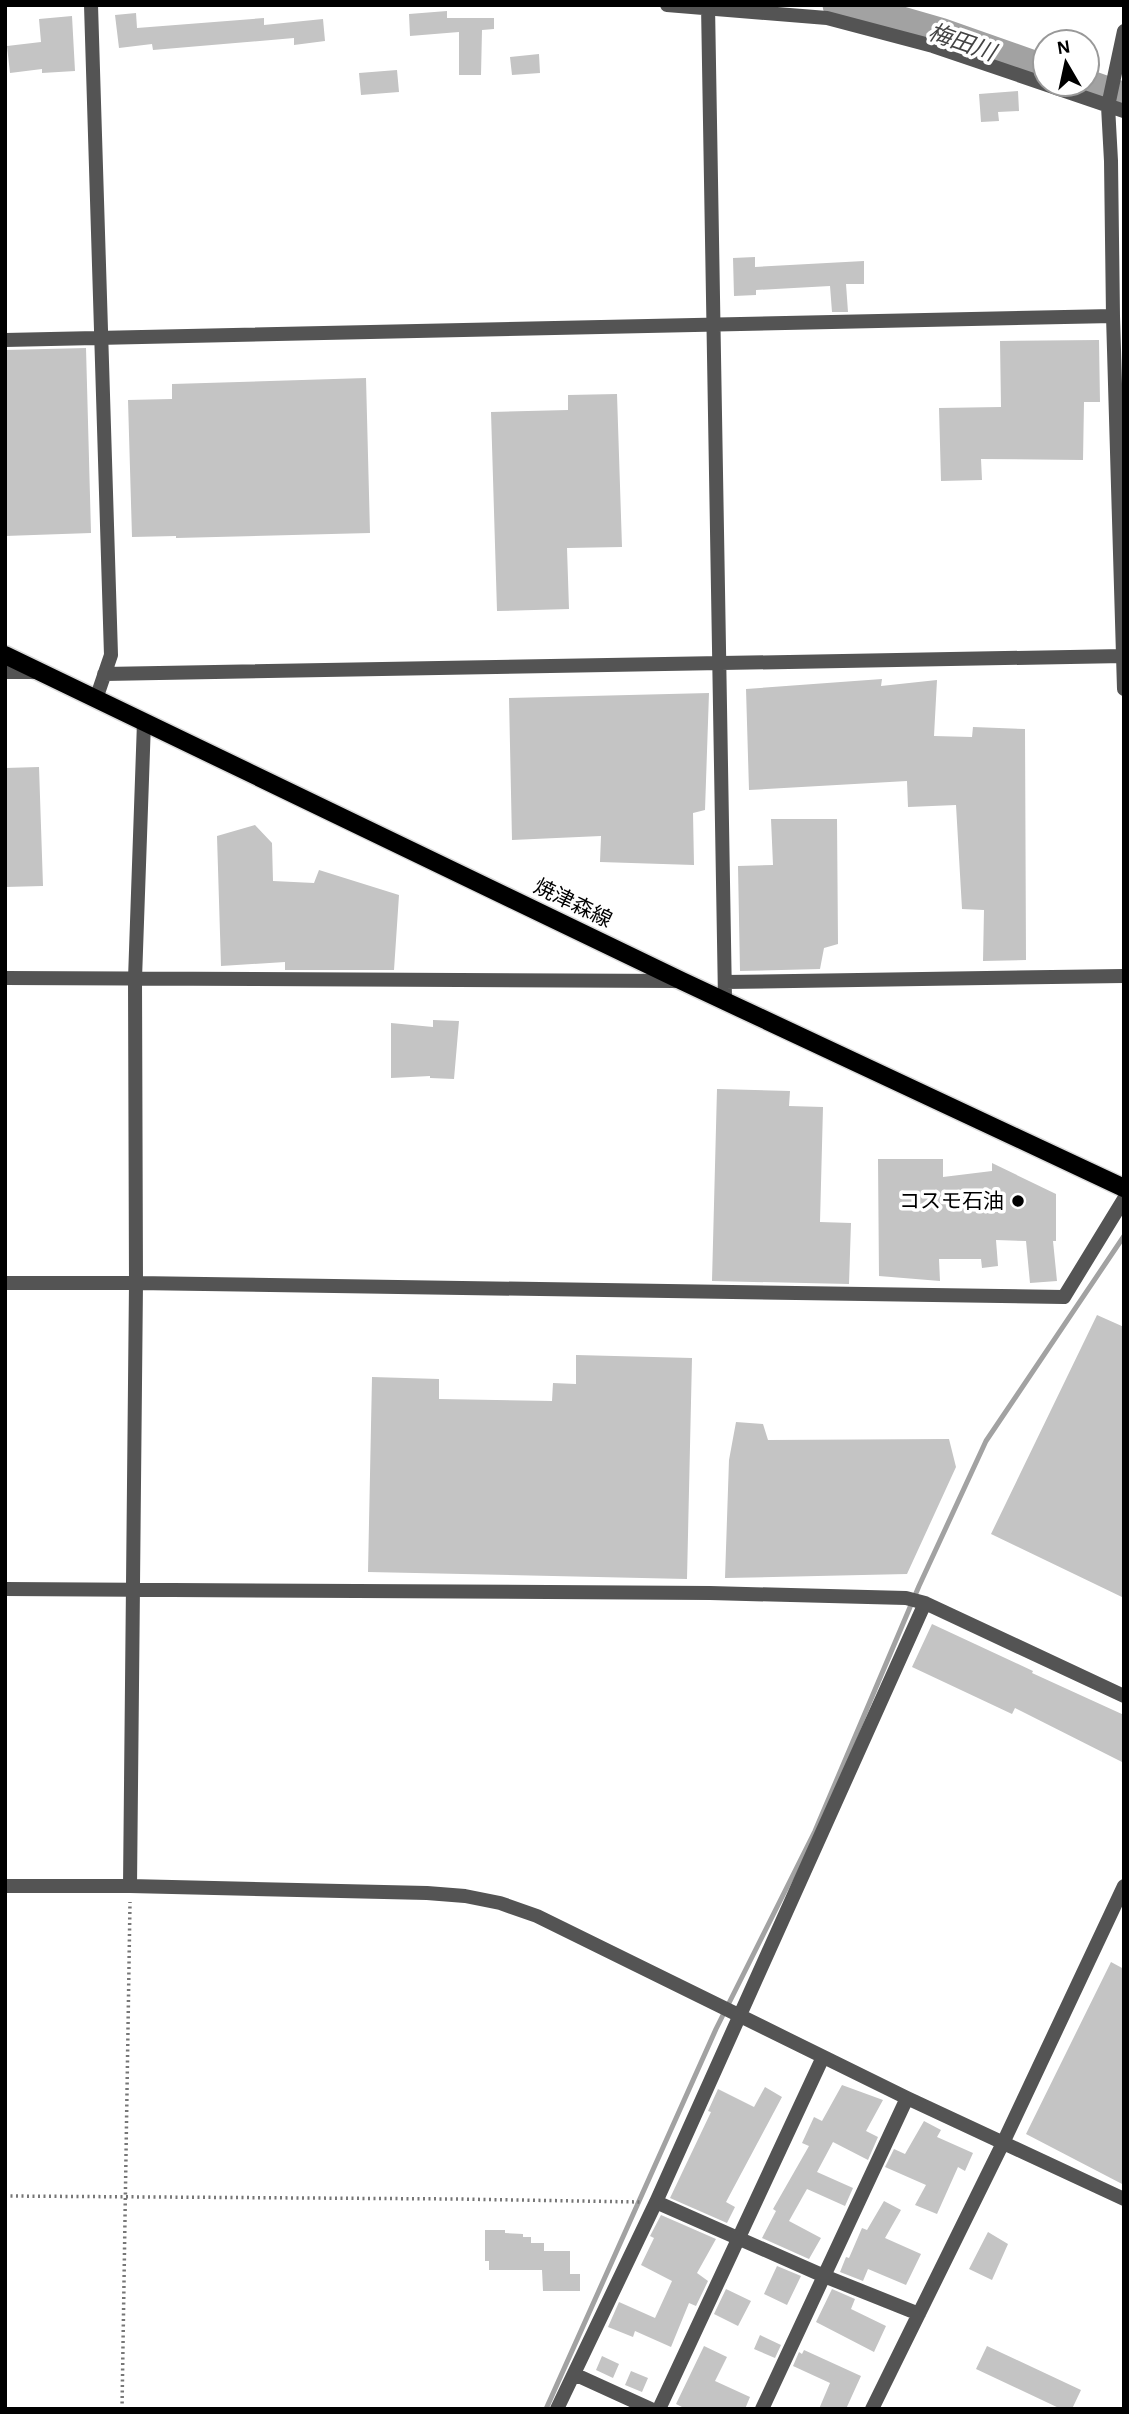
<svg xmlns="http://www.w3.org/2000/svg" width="1129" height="2414" viewBox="0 0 1129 2414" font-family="'Alegreya Sans','Noto Sans JP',sans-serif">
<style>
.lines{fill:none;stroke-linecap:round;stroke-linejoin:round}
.stream{stroke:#a2a2a2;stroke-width:5}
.river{stroke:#a2a2a2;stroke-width:33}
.building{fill:#c4c4c4}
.primary-casing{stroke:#dbdbdb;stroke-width:21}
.path{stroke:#767676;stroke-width:3.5;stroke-dasharray:2 3.5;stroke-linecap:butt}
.minor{stroke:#545454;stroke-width:14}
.primary{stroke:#000;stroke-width:18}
.poi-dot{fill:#000;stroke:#fff;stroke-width:2.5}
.labels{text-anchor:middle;stroke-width:7;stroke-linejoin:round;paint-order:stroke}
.street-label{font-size:21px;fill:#000;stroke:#fff}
.poi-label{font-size:21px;fill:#000;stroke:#fff;text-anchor:end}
.water-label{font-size:23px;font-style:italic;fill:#434343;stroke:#fff}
</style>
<rect width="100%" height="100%" fill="#fff"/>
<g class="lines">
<path class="stream" d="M546,2409L716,2029L815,1831L919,1586L986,1441L1124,1236"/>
<path class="river" d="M839,5L940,34L1045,71
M1082,84L1124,99"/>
</g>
<path class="building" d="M447,11V18H494V29L482,30L481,75H459V32L410,36L409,14Z
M136,13L137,28L264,18V25L323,19L325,41L294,45V38L153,50L152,44L119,48L115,15Z
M72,16L75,71L42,73V69L10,73L7,46L41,42L39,19Z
M539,54L540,73L512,75L510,57Z
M397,70L399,92L361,95L359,73Z
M1018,91L1019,111L998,112L999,121L981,122L979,94Z
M755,257V267L864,261V284H846L848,312H832L830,286L756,290V295L734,296L733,258Z
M1099,340L1100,402H1084L1083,460L981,459L982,480L941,481L939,408L1001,407L1000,341Z
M86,348L91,533L5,536V350Z
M366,378L370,533L176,538V536L132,537L128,400L172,399V384Z
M617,394L622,547L567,548L569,609L497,611L491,412L568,410V395Z
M882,679L881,686L937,680L934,736L972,737L973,727L1025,729L1026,960L983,961L984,910L962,909L956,805L908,807L907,781L749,790L746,689Z
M709,693L705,810L693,813L694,865L600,862L601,836L512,840L509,698Z
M39,767L43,886L5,887V768Z
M771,819H837L838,944L824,948L820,969L740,971L738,866L773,865Z
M255,825L272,843L273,881L314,883L319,870L399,895L394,970H285V962L221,966L217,836Z
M433,1020L459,1021L454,1079L430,1078V1076L391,1078V1023L433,1027Z
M717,1089L790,1091L789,1106L823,1107L820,1222L851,1223L849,1284L712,1281Z
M878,1159H943V1177L992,1171V1163L1056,1194V1241H1053L1057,1281L1030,1283L1026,1241L996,1240L998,1266L982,1268L981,1259H939L940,1281L879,1276Z
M1097,1315L1124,1327V1598L991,1534Z
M576,1355L692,1358L687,1579L368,1572L372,1377L439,1379V1399L552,1401L553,1383L576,1384Z
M736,1422L763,1424L768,1440L949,1439L956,1467L907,1574L725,1578L729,1460Z
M932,1624L1033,1671L1032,1673L1124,1715V1763L1015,1708L1012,1714L912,1667Z
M1111,1962L1124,1969V2185L1026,2134Z
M842,2085L883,2100L866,2131L878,2137L868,2160L833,2142L817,2172L853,2188L845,2206L807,2189L789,2221L821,2238L809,2259L762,2238L776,2211L773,2209L809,2146L802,2143L814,2117L822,2121Z
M765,2087L782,2097L726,2202L735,2207L727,2223L670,2198L711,2112L708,2111L718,2089L754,2107Z
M924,2121L941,2130L937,2137L973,2153L965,2171L958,2167L937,2214L915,2205L926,2185L885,2167L894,2149L905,2154Z
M884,2201L901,2210L885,2238L921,2254L906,2285L868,2269L863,2281L840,2272L846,2257L849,2258L862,2228L867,2230Z
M661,2215L716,2239L697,2273L708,2281L696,2306L689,2303L671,2347L635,2331L633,2337L608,2327L619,2302L655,2318L672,2281L641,2265L654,2238L650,2236Z
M485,2230H505V2233L523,2234V2237H531V2243H544V2251H570V2274H580V2291H543L542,2270H489V2261H485Z
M988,2232L1008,2244L992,2280L969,2269Z
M777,2266L801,2276L787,2305L764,2294Z
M726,2289L751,2301L738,2326L714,2314Z
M832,2289L855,2299L851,2309L886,2326L874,2352L816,2322Z
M760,2335L781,2345L775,2358L754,2349Z
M704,2346L727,2357L715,2381L750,2397L745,2409H686L676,2404Z
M987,2346L1081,2390L1072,2409H1061L976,2369Z
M804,2350L861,2376L846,2409H819L830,2383L793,2366L799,2352L802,2354Z
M602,2356L619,2364L613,2378L596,2370Z
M631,2371L648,2378L642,2392L625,2385Z"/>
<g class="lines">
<g class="primary-casing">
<path id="primary" d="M5,655L682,981L1124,1188"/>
</g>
<path class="path" d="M5,2196L456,2199L640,2202
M122,2409L130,1902"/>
<path class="minor" d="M91,5L111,655L96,699
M667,5L827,18L933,46L1124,111
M708,5L725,999
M1124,31L1108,106L1111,161L1113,316L1124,689
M5,340L1113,316
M5,672H39
M104,674L1124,656
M5,978L677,981
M725,982L1124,976
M5,1283H136L1064,1297L1124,1199
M5,1589L710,1593L906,1598L925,1603L1124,1696
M5,1886H130L427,1893L465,1896L500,1903L537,1916L907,2098L1124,2199
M130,1886L136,1283L135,979L144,722
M656,2202L824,2276L919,2314
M574,2374L651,2409
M557,2409L656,2202L925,1603
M659,2409L823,2057
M762,2409L907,2098
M872,2409L1003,2143L1124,1886"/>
<use href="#primary" class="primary"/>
</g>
<circle class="poi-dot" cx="1018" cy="1201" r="7"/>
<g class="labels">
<g class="street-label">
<text transform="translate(573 903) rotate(26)" y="7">焼津森線</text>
</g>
<g class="poi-label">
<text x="1004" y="1208">コスモ石油</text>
</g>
<g class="water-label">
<text transform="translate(962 42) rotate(19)" y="8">梅田川</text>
</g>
</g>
<rect width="1129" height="2414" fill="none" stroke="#000000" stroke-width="14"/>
<g transform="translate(1066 63) rotate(351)"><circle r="33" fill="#ffffff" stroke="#999999" stroke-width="2"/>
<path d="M0-5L12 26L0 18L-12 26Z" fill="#000000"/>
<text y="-10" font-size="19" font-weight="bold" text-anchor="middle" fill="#000000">N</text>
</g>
</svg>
